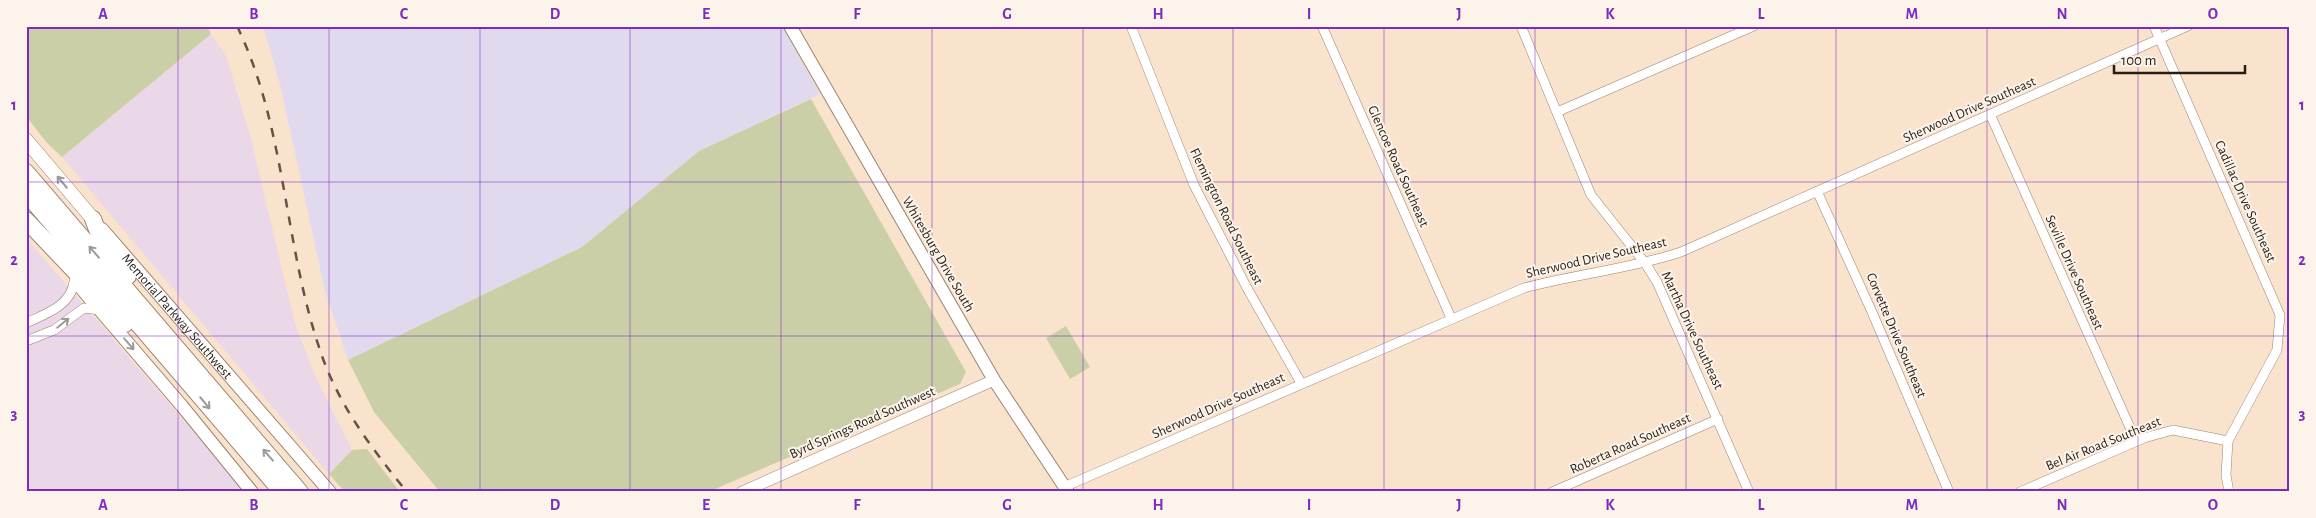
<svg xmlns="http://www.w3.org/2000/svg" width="2316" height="518" viewBox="0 0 2316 518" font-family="'Alegreya Sans',sans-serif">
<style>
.commercial{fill:#ead7e7}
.education{fill:#e1daef}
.green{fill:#cacfa8}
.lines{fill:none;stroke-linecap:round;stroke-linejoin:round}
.minor-casing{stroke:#9a8571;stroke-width:10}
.tertiary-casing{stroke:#9a8571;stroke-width:12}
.secondary-casing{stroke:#9a8571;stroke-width:14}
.primary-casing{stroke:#9a8571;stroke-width:15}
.motorway-casing{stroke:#9a8571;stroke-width:18}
.minor{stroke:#fff;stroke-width:9}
.tertiary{stroke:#fff;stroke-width:11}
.secondary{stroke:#fff;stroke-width:12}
.primary{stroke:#fff;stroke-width:14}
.motorway{stroke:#fff;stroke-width:16}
.rail{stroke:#605448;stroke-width:2.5;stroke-dasharray:9 9;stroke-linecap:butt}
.oneway{stroke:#9d9a96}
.grid{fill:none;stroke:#7b2cbf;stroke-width:1;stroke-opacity:0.55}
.labels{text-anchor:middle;stroke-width:4;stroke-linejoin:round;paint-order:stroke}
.street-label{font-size:14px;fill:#261e15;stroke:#fcf3ea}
.neatline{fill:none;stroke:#7b2cbf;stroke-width:2}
.grid-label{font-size:16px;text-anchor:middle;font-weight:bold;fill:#7b2cbf}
</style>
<rect width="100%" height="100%" fill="#fae3cd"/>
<path class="commercial" d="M211,34L226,56L250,135L295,324L316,378L352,450L329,474L62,157Z
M26,238L211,452L245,492H26Z"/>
<path class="education" d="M263,26H782L820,94L699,151L582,247L348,360L325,291L280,84Z"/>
<path class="green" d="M26,26H207L211,34L62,157L47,143L26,116Z
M811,99L966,372L960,384L708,492H440L374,412L348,360L582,247L699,151Z
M1066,326L1090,367L1070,379L1046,338Z
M367,449L400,492H345L329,474L352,450Z"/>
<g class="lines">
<g class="minor-casing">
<path id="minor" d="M1131,26L1194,185L1247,288L1301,383
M1322,26L1451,318
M1521,26L1591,195L1645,263L1657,282L1749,492
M2154,26L2280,315L2277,350L2228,441L2226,475L2229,492
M1557,112L1754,26
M1990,114L2136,441
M1817,191L1872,312L1949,492
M26,323C46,314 72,305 74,281
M26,341L54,330L84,308L100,310
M1064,487L1524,288C1576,274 1630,269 1681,252L2188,26
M1552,492L1718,419
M2020,492L2144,438L2173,430L2228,441"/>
</g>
<g class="tertiary-casing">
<path id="tertiary" d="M742,492L994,380"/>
</g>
<g class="secondary-casing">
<g id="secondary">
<path d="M790,26L994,380L1068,492"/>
<path id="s1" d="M102,229L330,492"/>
<path d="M80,287L182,406L252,492"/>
</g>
</g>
<g class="primary-casing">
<path id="primary" d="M26,140L93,219"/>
</g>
<g class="motorway-casing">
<path id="motorway" d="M26,172L300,492
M26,193L282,492
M93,219L100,237L128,276
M26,220L125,324"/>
</g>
<use href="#minor" class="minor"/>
<use href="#tertiary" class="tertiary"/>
<use href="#secondary" class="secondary"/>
<use href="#primary" class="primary"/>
<use href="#motorway" class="motorway"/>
<path class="rail" d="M237,26C286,127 284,245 320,350C337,403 372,449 407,492"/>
</g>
<defs><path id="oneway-shaft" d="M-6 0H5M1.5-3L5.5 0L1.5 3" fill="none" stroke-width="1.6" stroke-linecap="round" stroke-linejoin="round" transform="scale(1.25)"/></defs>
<g class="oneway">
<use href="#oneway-shaft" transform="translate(62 182) rotate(-130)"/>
<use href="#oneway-shaft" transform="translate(94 252) rotate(-131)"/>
<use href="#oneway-shaft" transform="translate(63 323) rotate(-39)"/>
<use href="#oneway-shaft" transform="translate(129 344) rotate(49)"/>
<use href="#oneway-shaft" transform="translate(205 403) rotate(50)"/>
<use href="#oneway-shaft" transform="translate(268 455) rotate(-131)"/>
</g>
<path class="grid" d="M178,26V492M329,26V492M480,26V492M630,26V492M781,26V492M932,26V492M1083,26V492M1233,26V492M1384,26V492M1535,26V492M1686,26V492M1836,26V492M1987,26V492M2138,26V492M26,182H2290M26,336H2290"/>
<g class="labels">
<g class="street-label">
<text transform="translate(1969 109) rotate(-24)" y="5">Sherwood Drive Southeast</text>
<text transform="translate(1399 166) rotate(66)" y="5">Glencoe Road Southeast</text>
<text transform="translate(2246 201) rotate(66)" y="5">Cadillac Drive Southeast</text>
<text transform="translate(1227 216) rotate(64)" y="5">Flemington Road Southeast</text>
<text transform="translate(939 254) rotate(60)" y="5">Whitesburg Drive South</text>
<text transform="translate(1596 257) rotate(-13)" y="5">Sherwood Drive Southeast</text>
<text transform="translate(2075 272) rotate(66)" y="5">Seville Drive Southeast</text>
<text dy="5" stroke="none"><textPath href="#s1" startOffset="115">Memorial Parkway Southwest</textPath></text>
<text transform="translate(1693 330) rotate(65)" y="5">Martha Drive Southeast</text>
<text transform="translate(1897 335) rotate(67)" y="5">Corvette Drive Southeast</text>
<text transform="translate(1218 405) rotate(-24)" y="5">Sherwood Drive Southeast</text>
<text transform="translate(862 422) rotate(-24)" y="5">Byrd Springs Road Southwest</text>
<text transform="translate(1630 443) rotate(-24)" y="5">Roberta Road Southeast</text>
<text transform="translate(2103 443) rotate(-22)" y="5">Bel Air Road Southeast</text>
</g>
</g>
<rect width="2316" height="518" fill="none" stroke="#fcf3ea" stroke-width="55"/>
<path d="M2114 65v8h131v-8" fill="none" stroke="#261e15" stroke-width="2.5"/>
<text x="2121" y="65" font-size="15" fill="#261e15" stroke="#fcf3ea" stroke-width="4" paint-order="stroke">100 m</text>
<rect x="28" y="28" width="2260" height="462" class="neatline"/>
<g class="grid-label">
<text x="103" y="19">A</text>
<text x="254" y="19">B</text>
<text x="404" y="19">C</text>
<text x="555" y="19">D</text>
<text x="706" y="19">E</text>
<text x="857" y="19">F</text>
<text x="1007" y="19">G</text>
<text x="1158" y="19">H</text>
<text x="1309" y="19">I</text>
<text x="1459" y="19">J</text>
<text x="1610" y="19">K</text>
<text x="1761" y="19">L</text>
<text x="1912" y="19">M</text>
<text x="2062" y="19">N</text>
<text x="2213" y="19">O</text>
<text x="14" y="110">1</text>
<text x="2302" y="110">1</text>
<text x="14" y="265">2</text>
<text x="2302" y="265">2</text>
<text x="14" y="419">3</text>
<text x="2302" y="419">3</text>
<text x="103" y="510">A</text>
<text x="254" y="510">B</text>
<text x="404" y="510">C</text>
<text x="555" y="510">D</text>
<text x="706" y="510">E</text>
<text x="857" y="510">F</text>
<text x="1007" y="510">G</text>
<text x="1158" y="510">H</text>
<text x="1309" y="510">I</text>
<text x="1459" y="510">J</text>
<text x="1610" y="510">K</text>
<text x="1761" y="510">L</text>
<text x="1912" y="510">M</text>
<text x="2062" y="510">N</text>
<text x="2213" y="510">O</text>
</g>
</svg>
